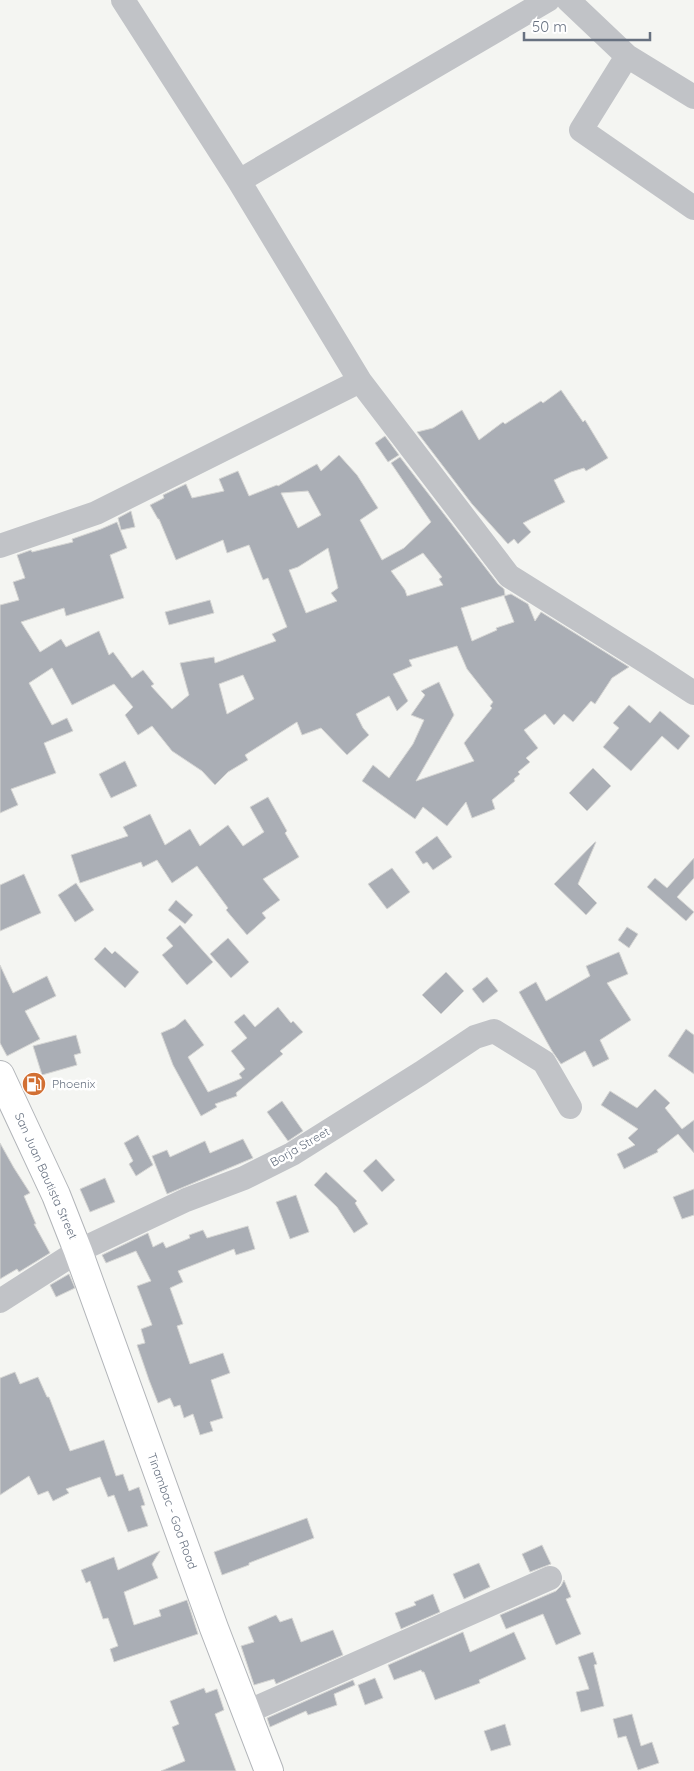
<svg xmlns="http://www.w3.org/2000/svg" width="694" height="1771" viewBox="0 0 694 1771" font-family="Quicksand,sans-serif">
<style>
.building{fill:#aaaeb5;stroke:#d6d6d4;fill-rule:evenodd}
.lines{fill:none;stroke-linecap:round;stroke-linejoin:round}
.major-casing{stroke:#b2b5b9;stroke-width:30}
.minor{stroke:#c1c3c7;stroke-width:24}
.major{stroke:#fff;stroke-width:28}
.labels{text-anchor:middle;stroke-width:5;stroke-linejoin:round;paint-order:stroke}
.poi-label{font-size:12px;fill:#677180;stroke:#fff;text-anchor:start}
.street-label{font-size:12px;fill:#677180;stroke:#fff}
</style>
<rect width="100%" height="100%" fill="#f4f5f2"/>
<path class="building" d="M561,390L583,422L585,420L608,458L586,471L584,468L571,472L554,480L565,502L523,523L531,532L518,544L514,539L508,544L472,504L417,432L433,428L462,410L479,440L503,422L505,424L541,401L543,403Z
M385,436L399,455L388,462L375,443Z
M339,455L357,475L378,508L360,520L382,560L404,548L431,522L391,463L400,457L498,584L504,589L505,595L461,608L472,641L497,630L496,628L514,622L504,596L511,594L528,604L535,621L541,612L629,667L612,678L595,704L591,701L573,722L564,714L554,725L545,714L524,730L538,748L526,758L530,762L518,772L520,774L514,779L515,781L492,800L495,809L472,818L466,802L447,826L423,807L415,819L362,781L373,765L389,778L413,744L424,720L411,715L425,695L421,691L439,682L454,715L416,781L474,761L464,743L492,708L490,706L493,702L467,669L457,646L409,660L412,666L393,674L408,701L397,711L389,696L356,714L363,728L369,735L347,755L321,728L302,735L297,722L245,755L248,760L228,772L215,785L202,771L172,751L152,726L138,735L125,715L133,707L114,684L72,705L52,668L29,683L52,725L67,718L73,731L44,743L56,773L11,789L18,805L0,813V605L19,600L13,582L25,578L17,555L31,550L32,552L73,542L72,539L101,529L117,522L127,548L110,555L124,598L66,616L64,608L21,622L40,652L61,639L66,647L99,631L109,655L113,652L132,678L143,670L154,684L151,686L172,709L189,695L180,663L214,657L215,663L276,641L272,634L287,627L268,578L263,580L249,545L227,553L223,540L176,560L159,519H158L150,505L164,498L163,495L186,484L192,498L224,491L219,479L238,471L249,496L277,485L278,486L317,464L321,471ZM308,491L321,515L298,528L281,493ZM328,548L338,588L331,593L337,601L306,613L289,570L298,567ZM423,553L442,577L439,579L443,585L407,596L405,590L391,571ZM243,675L254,699L227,714L219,684Z
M131,511L135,527L121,530L118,518Z
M210,600L214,613L169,625L165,612Z
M629,705L650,723L660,711L690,736L678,750L662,736L631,771L603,747L619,728L613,723Z
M125,761L137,786L111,798L99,774Z
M593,768L611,786L587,811L569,793Z
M268,797L287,831L285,833L299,857L263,879L280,900L262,913L266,918L247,935L226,910L228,908L197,866L172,883L157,860L143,867L141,862L80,883L71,855L128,836L123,827L150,814L165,845L190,829L200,846L228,825L243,846L264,832L250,807Z
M437,836L452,857L433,870L427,862L423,864L415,852Z
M595,842H596L578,884L597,903L586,915L554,884Z
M694,858V878L677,897L694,912L686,921L647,887L655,878L667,888Z
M392,868L410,892L387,909L368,884Z
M24,874L41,913L0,931V885Z
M76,883L94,910L75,922L58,895Z
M176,900L193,915L185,924L168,910Z
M180,925L213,962L187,985L162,955L173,946L166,938Z
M627,927L638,934L629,948L618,940Z
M228,938L249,962L231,978L210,954Z
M105,947L112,954L115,951L139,972L125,988L94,959Z
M619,952L628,974L607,983L631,1020L600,1040L609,1059L593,1067L585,1051L561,1064L552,1051L519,992L536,982L546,1001L590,976L586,966Z
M0,965L13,993L47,976L56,996L25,1011L40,1039L7,1056L0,1043Z
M446,972L464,991L441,1014L422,995Z
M487,977L498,991L483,1003L472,989Z
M278,1007L291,1023L293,1021L303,1032L280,1051L283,1054L236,1093L237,1096L215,1104L217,1107L201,1116L173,1065L161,1033L175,1027L185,1019L204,1045L188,1057L208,1092L242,1078L239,1074L245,1069L231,1051L247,1038L234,1022L244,1014L255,1027Z
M686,1029L694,1035V1074L668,1056Z
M76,1035L81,1053L74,1055L77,1065L42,1075L33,1046Z
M655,1089L670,1103L665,1108L682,1129L694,1120V1153L678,1134L657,1150L658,1152L624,1169L617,1154L635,1145L628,1138L638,1129L601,1105L610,1091L637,1108Z
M282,1101L303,1131L288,1141L267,1112Z
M138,1135L153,1165L136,1176L129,1164L133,1161L124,1143Z
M243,1139L253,1158L167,1194L152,1156L167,1150L170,1157L205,1141L210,1153Z
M0,1143L14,1168L30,1193L24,1196L36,1224H34L50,1253L19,1272L17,1269L0,1279Z
M376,1159L395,1180L382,1192L363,1171Z
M326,1172L357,1201L355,1203L368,1224L354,1233L337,1207L314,1185Z
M105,1178L115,1202L90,1212L80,1189Z
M694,1189V1215L682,1219L673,1197Z
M296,1195L309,1232L290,1239L276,1202Z
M248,1226L255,1249L236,1255L234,1249L178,1271L183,1282L170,1288L183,1324L177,1326L190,1364L223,1353L230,1373L211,1380L223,1418L210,1422L213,1431L200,1435L193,1414L184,1418L180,1405L174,1407L170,1398L158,1403L149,1380L137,1345L145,1343L141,1329L152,1325L137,1286L151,1281L136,1251L106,1263L102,1255L148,1233L153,1247L163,1242L166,1248L190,1238L189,1235L203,1230L207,1238Z
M69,1274L75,1288L56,1297L50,1285Z
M15,1372L20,1384L38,1377L47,1397H49L70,1451L104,1440L116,1476L123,1474L129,1491L139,1487L145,1505L141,1506L148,1526L128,1532L114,1495L108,1497L100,1477L66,1489L69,1493L53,1501L48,1491L38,1495L29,1476L0,1495V1378Z
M307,1518L314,1538L249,1563V1565L222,1575L214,1552Z
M542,1545L551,1564L530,1572L522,1554Z
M160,1551L152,1564L158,1578L124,1592L134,1625L161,1616L159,1610L187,1600L198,1634L114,1662L110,1649L118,1646L108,1618L103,1619L90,1581L86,1583L81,1570L114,1557L118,1570Z
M479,1563L490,1587L464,1599L453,1574Z
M564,1580L571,1597L566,1599L581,1634L556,1645L543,1614L506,1629L500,1615L556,1591L561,1586Z
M433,1594L440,1612L401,1629L395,1613L416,1605L414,1602Z
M276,1615L280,1622L292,1618L301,1642L333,1630L343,1655L276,1684L274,1679L254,1685L241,1646L254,1642L248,1627Z
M463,1632L470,1652L514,1632L526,1659L479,1680L480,1683L435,1700L424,1672H422L421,1670L394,1680L388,1665Z
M593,1652L597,1664L594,1665L604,1706L581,1712L576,1692L589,1689L578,1657Z
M375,1678L383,1698L365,1705L358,1685Z
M353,1680L355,1685L334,1694L337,1705L308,1715L306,1711L270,1727L267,1718Z
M204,1688L206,1693L217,1689L224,1710L215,1714L236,1771H161L185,1761L172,1727L179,1724L170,1701Z
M632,1714L641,1746L652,1742L659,1763L638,1770L626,1736L618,1738L613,1719Z
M505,1724L511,1745L491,1751L484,1731Z"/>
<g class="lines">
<g class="major-casing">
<path id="major" d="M0,1075L56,1195L78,1251L214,1628L269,1771"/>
</g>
<path class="minor" d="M123,0L239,181L360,381L509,576L648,663L694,693
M568,0L627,56L694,97
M627,56L581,130L694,208
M239,181L548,0
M0,546L96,513L360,381
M0,1301L78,1251L186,1200L244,1178L292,1154L421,1073L475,1037L494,1031L544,1062L570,1107
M247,1712L550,1578"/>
<use href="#major" class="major"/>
</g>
<defs>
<g id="fuel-disc" transform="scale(1.25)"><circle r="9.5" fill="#d27034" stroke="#fff"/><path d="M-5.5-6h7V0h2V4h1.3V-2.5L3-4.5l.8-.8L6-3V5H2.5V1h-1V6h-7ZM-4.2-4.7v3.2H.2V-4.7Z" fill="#fff"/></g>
</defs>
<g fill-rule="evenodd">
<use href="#fuel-disc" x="34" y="1084"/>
</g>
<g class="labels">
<g class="poi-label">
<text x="52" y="1088">Phoenix</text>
</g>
<g class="street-label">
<text transform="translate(300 1147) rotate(-30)" y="4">Borja Street</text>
<text transform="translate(46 1176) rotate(66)" y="4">San Juan Bautista Street</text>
<text transform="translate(172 1511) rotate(70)" y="4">Tinambac - Goa Road</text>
</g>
</g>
<path d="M524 32v8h126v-8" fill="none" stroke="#677180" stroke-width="2.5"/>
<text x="532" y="32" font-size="15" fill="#677180" stroke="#ffffff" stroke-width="4" paint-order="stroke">50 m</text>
</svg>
